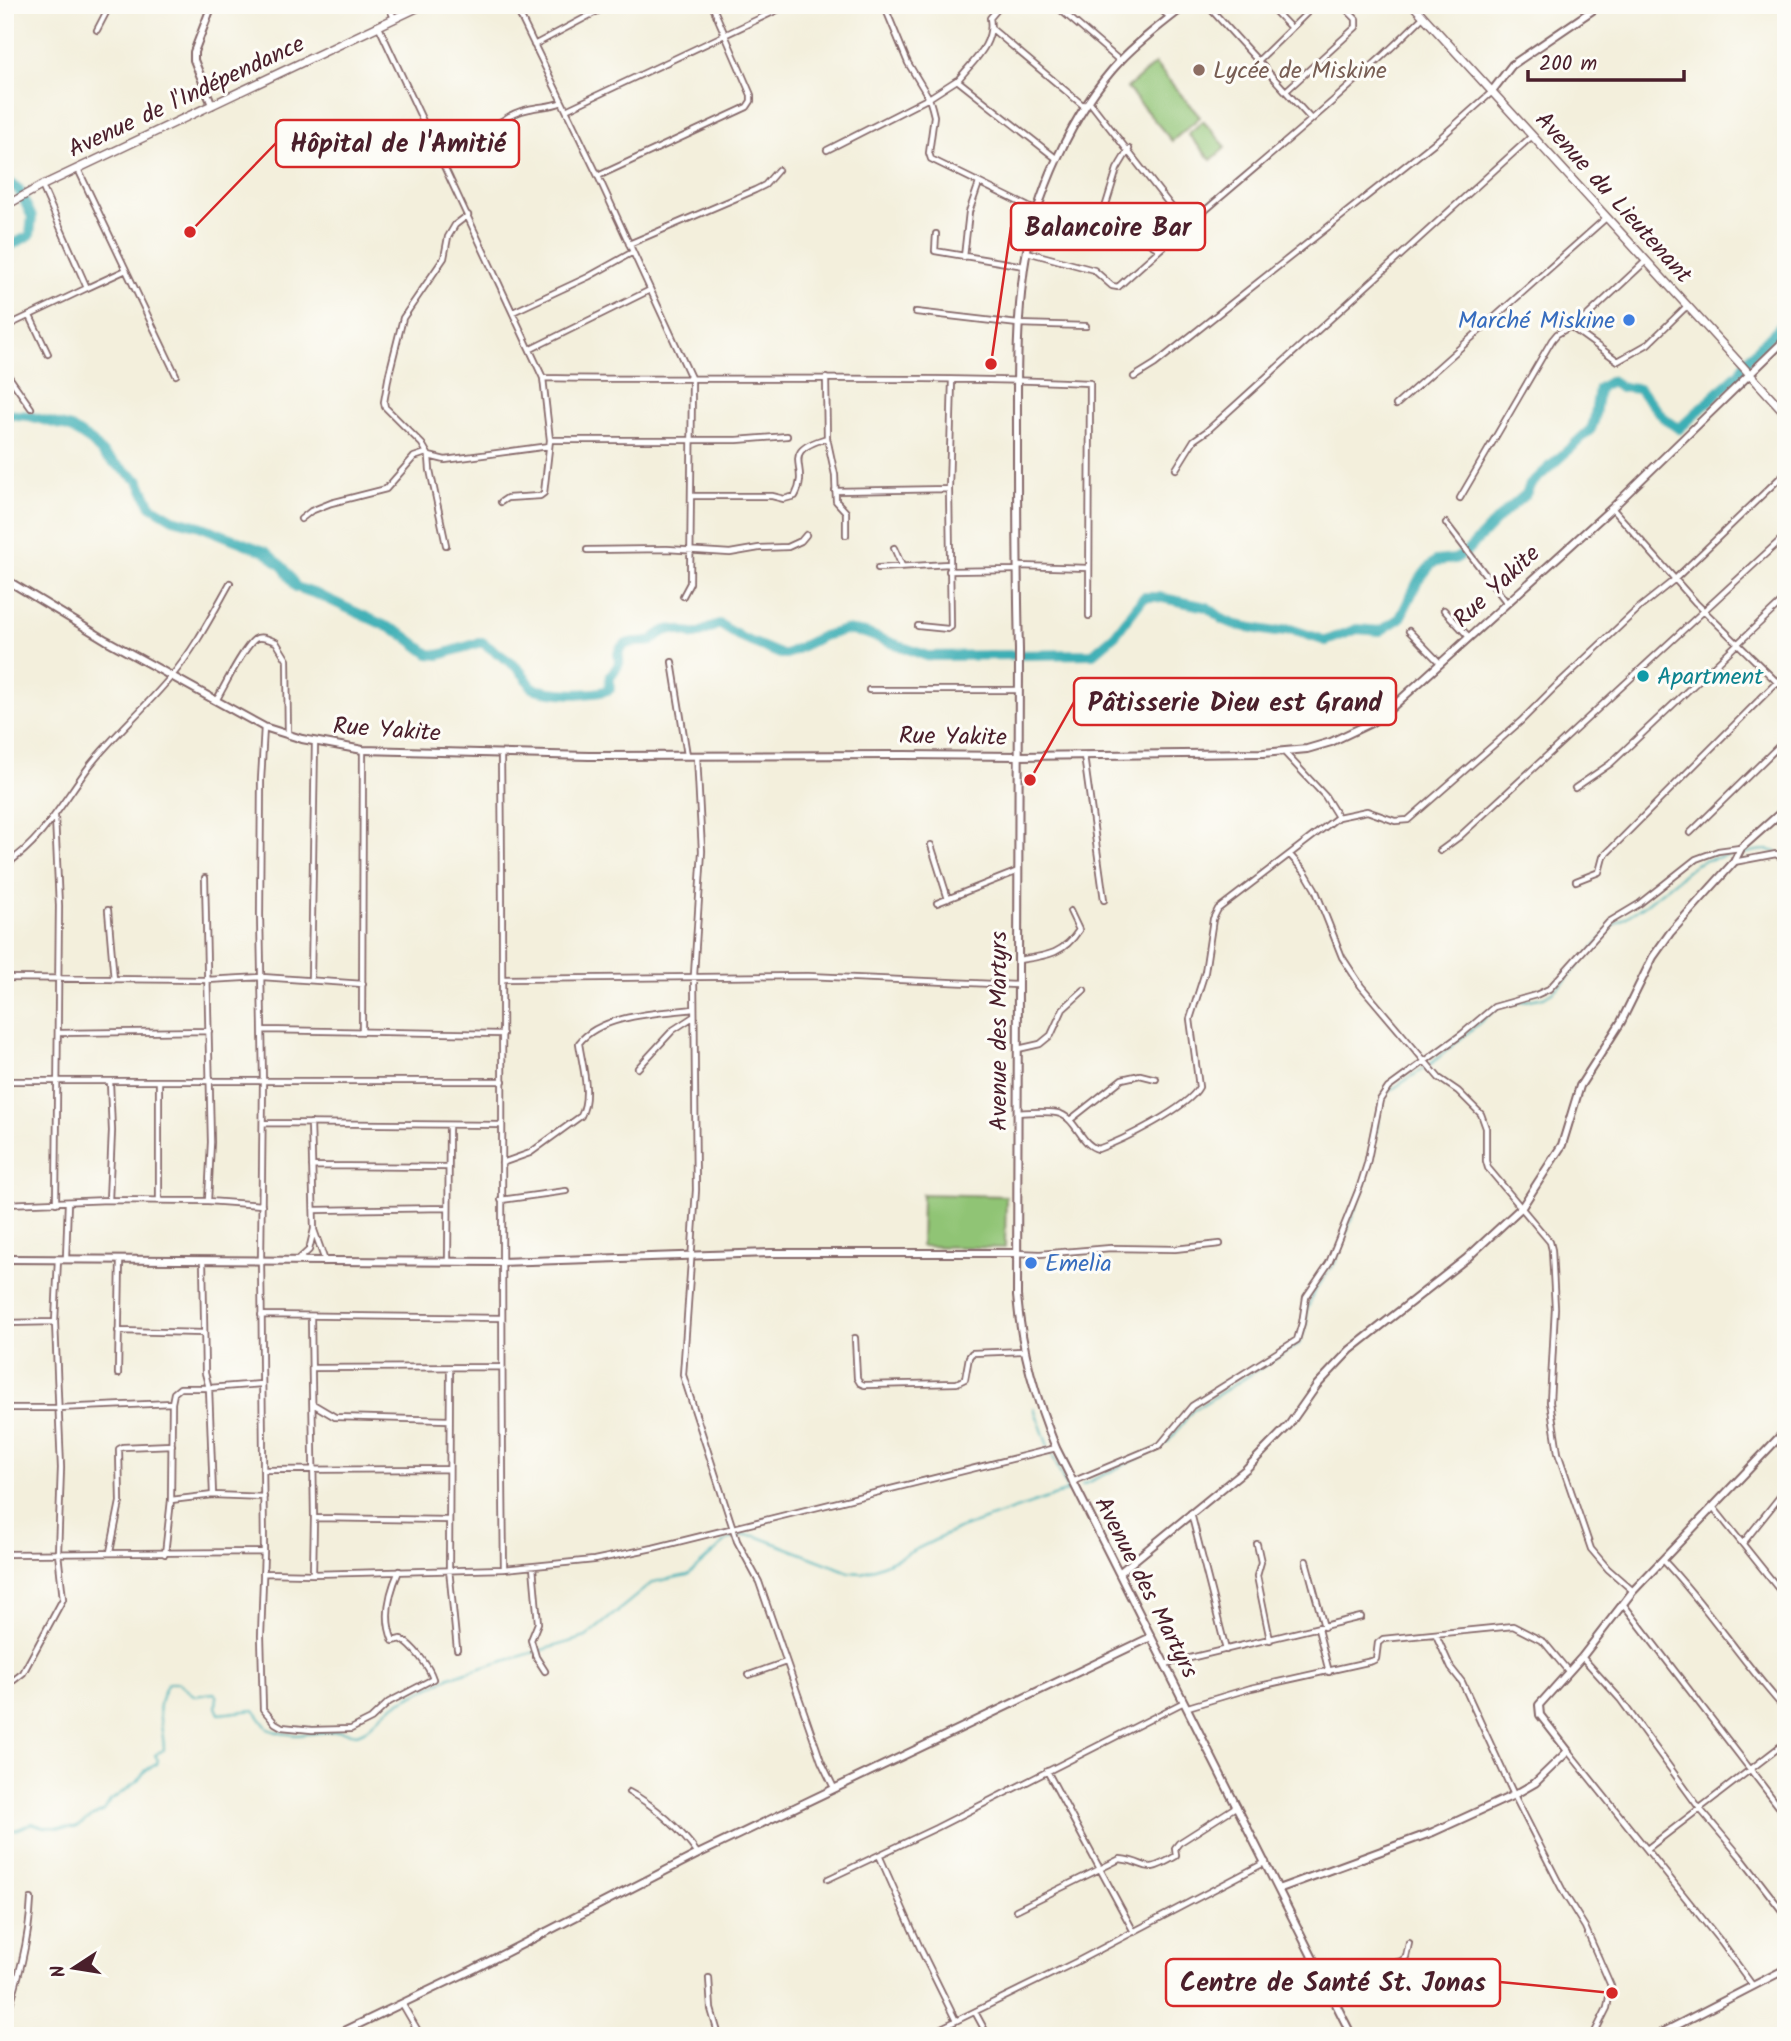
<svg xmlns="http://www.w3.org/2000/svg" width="1791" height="2041" viewBox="0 0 1791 2041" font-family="Kalam,sans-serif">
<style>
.green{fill:#90c475;stroke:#6d7250;stroke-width:2}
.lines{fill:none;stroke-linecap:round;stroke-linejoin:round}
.stream{stroke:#3eafb5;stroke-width:2}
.river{stroke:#3eafb5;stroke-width:10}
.street-casing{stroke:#856869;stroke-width:8}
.secondary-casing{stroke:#856869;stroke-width:10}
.primary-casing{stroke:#856869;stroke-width:10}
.street{stroke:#fff;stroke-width:4.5}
.secondary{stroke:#fff;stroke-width:6}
.primary{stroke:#fff;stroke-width:7}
.education-dot{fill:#8d6e63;stroke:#fdfcf7;stroke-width:2.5}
.shop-dot{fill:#3f7fe0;stroke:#fdfcf7;stroke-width:2.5}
.culture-dot{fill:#0f9aa8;stroke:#fdfcf7;stroke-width:2.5}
.labels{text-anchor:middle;stroke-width:6;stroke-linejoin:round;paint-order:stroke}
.education-label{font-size:24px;fill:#785e54;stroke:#fdfcf7;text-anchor:start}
.street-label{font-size:24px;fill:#4a1f2b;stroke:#fdfcf7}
.shop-label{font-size:24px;fill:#366cbe;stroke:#fdfcf7;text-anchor:end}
.culture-label{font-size:24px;fill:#0d838f;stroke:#fdfcf7;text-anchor:start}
.leader{fill:none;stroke:#d62828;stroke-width:2.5}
.callout-dot{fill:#d62828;stroke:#fdfcf7;stroke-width:2.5}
.callout{fill:#fdfcf7;stroke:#d62828;stroke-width:2.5}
.callout-label{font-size:26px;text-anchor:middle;font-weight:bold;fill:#4a1f2b}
</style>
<rect width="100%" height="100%" fill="#fdfcf7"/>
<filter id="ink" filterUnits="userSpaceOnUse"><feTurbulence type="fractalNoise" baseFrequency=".0143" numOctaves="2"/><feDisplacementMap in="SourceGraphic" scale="14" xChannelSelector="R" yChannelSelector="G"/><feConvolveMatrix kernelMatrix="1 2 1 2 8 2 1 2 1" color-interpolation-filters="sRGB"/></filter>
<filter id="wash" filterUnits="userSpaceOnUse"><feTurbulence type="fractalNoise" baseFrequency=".00686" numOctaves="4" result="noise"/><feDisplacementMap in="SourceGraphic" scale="28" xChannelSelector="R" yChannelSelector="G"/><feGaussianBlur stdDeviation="1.57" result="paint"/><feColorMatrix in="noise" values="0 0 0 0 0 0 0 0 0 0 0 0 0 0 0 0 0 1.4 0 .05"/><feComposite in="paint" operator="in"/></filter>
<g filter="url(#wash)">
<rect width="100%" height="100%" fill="#f3efdc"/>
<path class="green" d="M1155,64L1200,117L1172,141L1127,88Z
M1203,121L1226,147L1211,160L1188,134Z
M922,1194L1006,1196L1005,1248L921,1246Z"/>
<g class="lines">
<path class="stream" d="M1740,854C1756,852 1774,844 1785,859
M1516,1003L1544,997L1552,992L1563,983L1614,925L1645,905L1696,864L1703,861L1734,854
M1388,1092L1432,1063L1497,1008
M1381,1107L1385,1096
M1034,1408L1048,1446
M1162,1446L1170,1440L1192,1411L1299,1344L1306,1326L1307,1310L1314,1292L1335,1263L1362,1191L1370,1165L1379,1116
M1082,1485L1157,1449
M5,1828C17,1833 21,1827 32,1823L43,1827L75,1828L91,1817L104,1811L110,1801L138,1781L146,1770L157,1764L158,1760L155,1755L164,1749C163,1720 152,1712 168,1683H178L195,1696L214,1693L217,1696L216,1707L219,1714L254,1710L268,1729L280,1733L297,1735L338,1731L357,1734L364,1731L392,1706L450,1677L586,1637L653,1582L688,1575L729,1539L744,1535L756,1536L849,1572L862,1573L892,1561L958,1529L1068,1491L1052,1454"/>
<path class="river" d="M5,179L19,190L32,217L30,235L5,249
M5,414L29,416L71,428L92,442L105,456L139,481L151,506L173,519L200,526L266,552L284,568L296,587L319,595L401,633L429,654L439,655L482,642C501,657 521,665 532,688C550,694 593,697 610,689C608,670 614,676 619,663C620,657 617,656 619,651C624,639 642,643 652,641C668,624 675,629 695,635L719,624L742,638L780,654H786L823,636L845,630L865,633L927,656L1093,654L1115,635L1144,597H1158L1207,607L1224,620L1236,625L1275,632L1290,629L1326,641L1357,629L1380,631L1400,618L1418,581L1430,566L1436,561L1455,559L1465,553L1504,513L1526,494L1530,485L1591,429L1594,421L1599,388L1611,381L1621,387L1639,389L1664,418L1679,429L1739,373L1749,358L1786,320"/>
</g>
</g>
<g filter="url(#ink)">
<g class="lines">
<g class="street-casing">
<path id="street" d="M388,5L394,18
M515,5L598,176L692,380L690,583L683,596
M884,5L908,63L929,98L932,108L934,116L929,153L931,159L1037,211
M1055,5L1120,61
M1155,5L1170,17
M1207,5L1311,119
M1269,5L1291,28
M156,6L157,5
M379,27L543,378C725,381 908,375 1090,383L1089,616
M992,29L1085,107
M97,30L110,5
M534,45L609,5
M1259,60L1315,5
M958,80C973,61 995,44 990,18L1001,5
M1287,90L1356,27V19L1342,5
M1089,101L1187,227
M566,110L788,5
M1129,149L1117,169L1104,211L1107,217L1159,249
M827,150L929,98L957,80L1057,159
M471,152C490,133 500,115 529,109C541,106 551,107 562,102
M78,169L176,375
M598,176L747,107L751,101V95L712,5
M468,215L455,225L448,237L444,258L403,318L389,374L384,402L385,407L422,444L429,456L445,460L549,446
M936,234L935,251L1024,266
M629,244L755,190L765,185L778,170
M1027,252L1094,270L1112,286L1118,287C1218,195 1327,113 1423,17
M964,257L969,212L979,183
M87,288L126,270
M513,312L588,277L633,252
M916,312L1018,324L1086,326
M30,316L48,354
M5,327L87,288L42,186
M1571,327L1618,361L1648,344L1687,306
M531,349L650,290
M5,371L31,408
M1134,377L1155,364L1439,139L1492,92
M826,378L827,438L835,475L836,501L846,512V535
M1396,405L1606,218
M550,440H737L787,436
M429,457L430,470L446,545
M1176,469L1194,440L1207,431L1532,136
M835,491L949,489
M691,496H772L784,499L795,496C812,465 776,453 827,438
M1460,498L1552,340L1557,334L1585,318L1646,261
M501,502L507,498L540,496L544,493L550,440L543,378
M1612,508L1696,603L1786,691
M301,519L311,511L331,503L386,489L414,457L426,453
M1446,523L1507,603
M894,548L902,566
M587,550L667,549L730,553L759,548L788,547L801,541L806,535
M1018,566L1089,568
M878,568L949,564
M949,571L1017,570
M1444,610L1469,637
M918,626L948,629L951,627L949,489L952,380
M1409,631L1440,663
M672,662L687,755
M869,690H1019
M216,701C224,687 243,648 255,639C261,635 270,640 276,642L287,660L288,735
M264,727L261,780L260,914L263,1082L261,1259L264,1552L261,1636L263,1709L275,1723L282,1727L312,1730L351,1729L371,1719L389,1702L433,1679C429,1666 413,1646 401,1639L393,1641C383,1618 389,1593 399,1571
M1284,752L1325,796L1338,817
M501,755C504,1026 500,1297 504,1569
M697,756L702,851L694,975L696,1190L683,1375L737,1541L759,1582L821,1761L834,1788
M1084,756L1104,900
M1575,788L1610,764L1786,598
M55,816L59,906L56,1203
M1690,833L1786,739
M931,845L948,899
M1440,851L1459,837L1786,535
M1290,855L1305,872L1315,889L1342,957L1361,986L1439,1078L1458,1091L1481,1114L1486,1128V1161L1488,1168L1550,1242L1552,1250L1555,1308L1550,1402L1558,1453L1591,1549L1608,1569L1633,1591
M1734,862L1776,854L1784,859L1786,866
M5,865C44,840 64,799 91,764C115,734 145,708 170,678C194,650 212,615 230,583
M205,878L211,1142L208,1201
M1576,881L1599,872L1603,857L1786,673
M937,903L1018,871
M108,910L114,980
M1018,960C1045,956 1063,955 1079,930L1070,911
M5,978L207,980L262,977L363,984
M311,979L315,742
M504,979L808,976L1017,985
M263,1030L503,1034
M362,1031L363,750
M59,1033L209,1031
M1018,1049L1040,1044L1051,1035L1063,1009L1084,990
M638,1068L673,1030L693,1017
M5,1081H503
M159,1081V1200
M1017,1113C1030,1112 1045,1111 1057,1113C1077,1117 1080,1145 1098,1149C1121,1141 1188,1108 1199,1087L1190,1019L1205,972L1213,919L1218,909L1338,817L1367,811L1395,821L1408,820L1521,721L1556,686L1639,608L1674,580L1786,472
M1070,1120L1122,1079L1140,1075L1156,1079
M263,1123L502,1125
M502,1163L530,1153L581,1116C592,1095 582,1065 579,1043C601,1014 661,1013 694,1009
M312,1166L448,1167
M109,1200L112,1131L110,1082
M501,1200L566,1191
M5,1204L109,1200L208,1201L262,1205
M315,1210L448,1208
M314,1230L325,1261
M1016,1253L1040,1254L1111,1248L1175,1249L1220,1244
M66,1258L68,1202
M203,1260L205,1373L209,1388L213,1495
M298,1260L309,1250L314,1229L311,1123
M448,1261L449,1125
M261,1315L502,1318
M311,1316L314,1518L313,1574
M5,1323L55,1322
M118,1331L204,1333
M855,1338L857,1378L860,1383L864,1385L957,1383L965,1379L969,1357L972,1353L1024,1351
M312,1368L502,1367
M450,1369L449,1569L457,1649
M118,1374L120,1260
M313,1404L335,1417L449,1420
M5,1408H58L172,1403
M263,1470L449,1469
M1072,1482L1160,1445L1192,1406L1297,1340L1302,1323L1306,1297L1329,1263L1360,1186L1367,1164L1380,1100L1388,1088L1462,1034L1494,1007L1536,995L1549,989L1609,922L1639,904L1696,859L1718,851L1740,848
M171,1500L213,1495L264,1497
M1713,1507L1786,1598
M1191,1513L1226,1650
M314,1518L449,1520
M1743,1543L1786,1489
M1257,1544L1261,1562L1257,1576L1270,1640
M110,1552L120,1502L119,1449L123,1447L172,1445
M5,1554L264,1552
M165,1554L171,1500L172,1403L174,1393L180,1388H209L261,1384
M1663,1560C1708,1607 1742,1662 1786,1710
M1306,1561L1324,1627
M533,1567L538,1623L531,1640L536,1657L545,1671
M263,1573L313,1574L504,1569L594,1560L653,1548L1056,1448
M1624,1605L1786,1816
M1318,1629L1329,1672
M1436,1635L1451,1668L1462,1682L1514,1795L1564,1893L1585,1927L1611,1986L1607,2008L1593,2036
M1582,1657L1620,1699L1700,1809L1739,1855L1786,1916
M1165,1664L1361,1617
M749,1675L786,1662
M5,1687L23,1673L63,1599L58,1553L61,1468L55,1322L58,1259
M1188,1707L1251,1688L1372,1661L1376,1659L1378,1643L1383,1639L1513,1626L1544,1642L1568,1671
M1568,1751L1721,1942L1753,1986
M1047,1771L1134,1932
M629,1792C656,1806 681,1830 698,1854
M1647,1849L1786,1742
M879,1855L921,1950L956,2021
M828,1879L936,1828L1184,1702
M1016,1910L1120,1859C1151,1862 1141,1877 1176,1856L1175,1848L1179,1843L1237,1806
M709,1978L711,2009L719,2036
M1325,1981L1401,1961L1406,1957L1409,1943
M403,2005L421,2036
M975,2012L988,2036
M5,2020C18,1980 29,1942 31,1899
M925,2036L1076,1962L1266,1862"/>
</g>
<g class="secondary-casing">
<path id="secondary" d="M212,5L194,52V60L212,105
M1186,5C1164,22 1141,39 1121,60C1072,112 1034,197 1024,268C1016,325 1017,381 1017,438C1017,509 1017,579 1019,650L1017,1296C1022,1353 1035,1396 1056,1448L1352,2036
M1492,91L1512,65L1600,5
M5,579L106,640L264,727L302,739L363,750L589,756L904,755L1019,756L1263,753L1307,749L1331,742L1371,723L1389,710L1612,508L1786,339
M5,1259L500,1262L770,1253H1016
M1119,1573L1246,1469L1289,1425L1317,1385L1350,1350L1467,1258L1522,1207L1562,1145L1580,1086L1621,1022L1653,957L1670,933L1734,862L1741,848L1786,808
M1278,1889L1433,1832L1514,1795L1535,1783L1568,1751L1540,1715L1539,1705L1582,1657L1633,1591L1786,1430
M334,2036L474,1969L698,1854L1151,1637
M1656,2036L1786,1969"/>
</g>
<g class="primary-casing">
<path id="primary" d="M1413,5L1786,414
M5,206L41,186L423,5"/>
</g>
<use href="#street" class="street"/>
<use href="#secondary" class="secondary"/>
<use href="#primary" class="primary"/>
</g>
</g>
<circle class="education-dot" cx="1199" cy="70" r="7"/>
<g class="shop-dot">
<circle cx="1629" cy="320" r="7"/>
<circle cx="1031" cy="1263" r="7"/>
</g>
<circle class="culture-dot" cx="1643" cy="676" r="7"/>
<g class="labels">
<g class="education-label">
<text x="1213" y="78">Lycée de Miskine</text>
</g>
<g class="street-label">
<text transform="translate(186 96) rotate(-25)" y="8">Avenue de l'Indépendance</text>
<text transform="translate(1614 197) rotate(48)" y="8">Avenue du Lieutenant</text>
<text transform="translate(1496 586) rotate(-43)" y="8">Rue Yakite</text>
<text transform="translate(387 729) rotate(4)" y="8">Rue Yakite</text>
<text transform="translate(953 736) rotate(1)" y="8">Rue Yakite</text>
<text transform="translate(998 1031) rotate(-90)" y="8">Avenue des Martyrs</text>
<text transform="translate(1147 1587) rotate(63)" y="8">Avenue des Martyrs</text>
</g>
<g class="shop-label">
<text x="1615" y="328">Marché Miskine</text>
<text x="1045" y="1271" text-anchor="start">Emelia</text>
</g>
<g class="culture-label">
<text x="1657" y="684">Apartment</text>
</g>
</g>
<path class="leader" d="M190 232L276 143M991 364L1011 227M1030 780L1074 702M1612 1993L1500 1982"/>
<g class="callout-dot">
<circle cx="190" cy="232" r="7"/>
<circle cx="991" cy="364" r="7"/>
<circle cx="1030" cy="780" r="7"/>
<circle cx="1612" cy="1993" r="7"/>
</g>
<g class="callout">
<rect x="276" y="120" width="243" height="47" rx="7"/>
<rect x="1011" y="203" width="194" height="47" rx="7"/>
<rect x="1074" y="678" width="322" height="47" rx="7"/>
<rect x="1166" y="1959" width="334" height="47" rx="7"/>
</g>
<g class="callout-label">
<text x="398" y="152">Hôpital de l'Amitié</text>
<text x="1108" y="236">Balancoire Bar</text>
<text x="1235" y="711">Pâtisserie Dieu est Grand</text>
<text x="1333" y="1991">Centre de Santé St. Jonas</text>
</g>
<rect width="1791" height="2041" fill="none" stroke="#fdfcf7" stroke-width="28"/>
<g transform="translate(74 1968) rotate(258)" stroke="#fdfcf7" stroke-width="5" paint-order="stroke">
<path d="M0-5L12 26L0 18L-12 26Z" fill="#4a1f2b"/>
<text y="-10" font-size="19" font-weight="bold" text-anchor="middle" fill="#4a1f2b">N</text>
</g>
<path d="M1528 70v10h156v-10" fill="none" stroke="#4a1f2b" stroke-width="3.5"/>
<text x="1539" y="70" font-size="21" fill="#4a1f2b" stroke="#fdfcf7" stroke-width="5" paint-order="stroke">200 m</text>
</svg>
